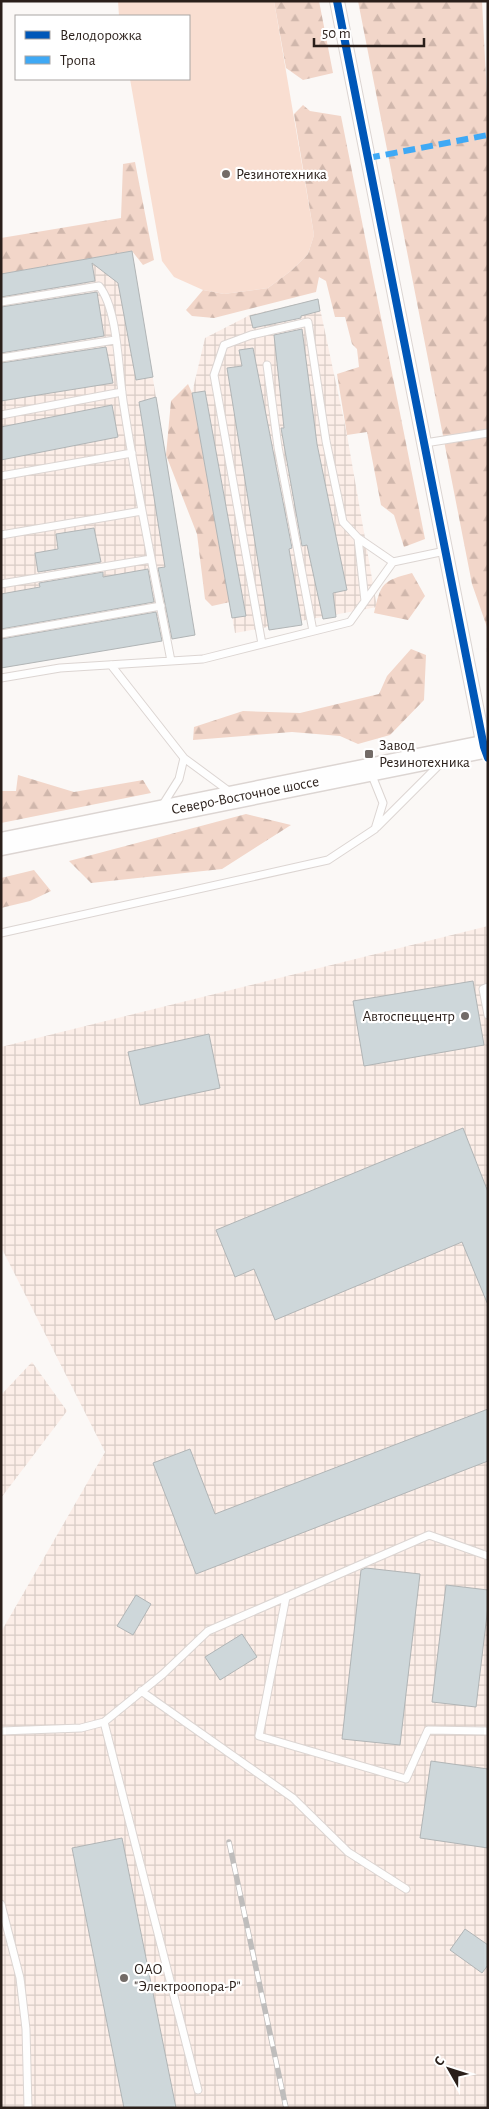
<svg xmlns="http://www.w3.org/2000/svg" width="489" height="2109" viewBox="0 0 489 2109" font-family="'Alegreya Sans',sans-serif">
<style>
.industrial{fill:url(#industrial-grid)}
.grass{fill:#f9ded1}
.forest{fill:url(#forest-firs)}
.building{fill:#ced7da;stroke:#b1b5b6}
.lines{fill:none;stroke-linecap:round;stroke-linejoin:round}
.lane-casing{stroke:#dcd5d2;stroke-width:9}
.street-casing{stroke:#dcd5d2;stroke-width:16}
.primary-casing{stroke:#dcd5d2;stroke-width:25}
.path{stroke:#d6d4d3;stroke-width:2.5;stroke-dasharray:5 2.5;stroke-linecap:butt}
.lane{stroke:#fefefe;stroke-width:7}
.street{stroke:#fefefe;stroke-width:14}
.primary{stroke:#fefefe;stroke-width:22}
.rail-casing{stroke:#bfbdbc;stroke-width:5.5}
.rail{stroke:#fff;stroke-width:4;stroke-dasharray:11;stroke-linecap:butt}
.quiet{stroke:#3fa9f5;stroke-width:6;stroke-dasharray:12 6;stroke-linecap:butt}
.cycleway-casing{stroke:#fff;stroke-width:11}
.cycleway{stroke:#0057b8;stroke-width:8}
.poi-dot{fill:#736b67;stroke:#fff;stroke-width:2}
.labels{text-anchor:middle;stroke-width:4.5;stroke-linejoin:round;paint-order:stroke}
.poi-label{font-size:15px;fill:#2a1f1a;stroke:#fff;text-anchor:start}
.street-label{font-size:15px;fill:#2a1f1a;stroke:#fff}
</style>
<defs>
<pattern id="industrial-grid" width="8" height="8" patternUnits="userSpaceOnUse" patternTransform="scale(1.25)"><rect width="8" height="8" fill="#fceee8"/><path d="M0 4h8M4 0v8" fill="none" stroke="#d8ccc6"/></pattern>
<pattern id="forest-firs" width="22" height="20" patternUnits="userSpaceOnUse" patternTransform="scale(1.25)"><rect width="22" height="20" fill="#f2d6c9"/><path d="M5 1l3.5 6h-7zM16 11l3.5 6h-7z" fill="#d0b7ac"/></pattern>
</defs>
<rect width="100%" height="100%" fill="#fbf8f6"/>
<path class="industrial" d="M132,251L195,635L1,668V274Z
M318,299L347,435L377,607L235,633L192,393L205,338L250,315Z
M488,926V2108H1V1632L105,1452L1,1247V1047Z
M32,1362L67,1411L1,1498V1395Z"/>
<path class="grass" d="M118,1H274L314,235L308,254L292,270L268,288L224,294L203,290L174,277L162,261L130,79H189V16H119Z"/>
<path class="forest" d="M274,1H319L333,73L303,80L286,68Z
M358,1H482L488,117V630L472,584Z
M303,105L310,111L341,116L425,539L404,547L394,515L381,505L367,432L347,435L337,374L359,367L357,349L352,344L345,317H335L326,281L319,277L316,292L214,318L192,316L186,310L203,290L224,294L268,288L292,270L308,254L314,235L294,114Z
M135,162L154,260L143,265L132,251L1,274V238L121,218L123,164Z
M188,384L192,393L230,602L212,606L205,599L197,534L166,455L171,401Z
M412,573L425,596L408,620L374,613C381,583 382,581 412,573Z
M411,649L426,655L424,700L390,735L358,744L340,736L292,732L193,740L194,727L243,711L300,713L379,694L387,676Z
M18,775L74,792L143,780L151,793L1,823V791H16Z
M246,814L291,825L222,869L91,883L69,861Z
M34,870L51,891L30,901L1,908V878Z"/>
<path class="building" d="M132,251L153,377L136,380L118,283L92,263L95,281L1,297V274Z
M97,292L104,336L1,353V307Z
M318,299L320,311L301,316V318L253,328L250,316Z
M302,329L317,444L347,590L333,593L336,617L323,619L307,545L302,546L281,428H284L274,335Z
M106,347L113,383L1,401V363Z
M253,348L292,548L289,549L302,625L269,630L227,368L242,366L239,350Z
M205,391L246,616L232,618L192,393Z
M156,397L195,635L172,639L158,568L165,567L139,402Z
M112,405L118,437L1,460V427Z
M94,528L101,562L38,572L35,553L58,549L56,534Z
M148,569L154,602L1,629V594L40,587L39,583L103,572V577Z
M156,612L162,641L1,668V639Z
M473,981L484,1045L364,1066L353,1001Z
M209,1034L220,1088L140,1105L128,1052Z
M463,1128L488,1192V1305L462,1242L275,1320L254,1269L235,1277L216,1230Z
M488,1409V1461L196,1574L153,1463L190,1449L215,1514Z
M366,1568L420,1574L400,1745L342,1739L361,1570Z
M446,1585L488,1590V1606L476,1707L432,1702Z
M136,1595L151,1604L133,1635L117,1626Z
M242,1634L257,1657L220,1680L205,1657Z
M431,1761L488,1769V1848L420,1838Z
M122,1838L176,2108H124L72,1848Z
M465,1929L488,1945V1965L482,1973L450,1950Z"/>
<g class="lines">
<g class="lane-casing">
<path id="lane" d="M1,302L99,286C119,310 118,375 124,407C137,492 155,577 171,661
M1,358L115,340
M267,365L278,447L313,631
M1,415L122,392
M425,443L488,433
M1,476L132,453
M1,535L142,511
M358,538L365,601
M1,584L151,559
M1,634L161,606
M262,644L214,375L224,345L251,335L308,322L326,441L343,522L358,538L393,562
M111,665L184,758L179,779L162,806
M1,678L60,668L203,659L350,622L393,562L445,551
M184,758L230,792
M377,827L442,762
M1,933L328,860L375,829L383,803L371,773
M488,987L483,989L488,1015
M286,1597L259,1736L406,1779L428,1730L488,1731
M141,1691L293,1798L348,1852L406,1889
M104,1722L198,2090
M1,1731L81,1728L104,1722L163,1674L208,1631L429,1535L488,1556
M1,1904L20,1978L26,2029L28,2108"/>
</g>
<g class="street-casing">
<path id="street" d="M337,1L484,747"/>
</g>
<g class="primary-casing">
<path id="primary" d="M1,844L488,746"/>
</g>
<path class="path" d="M488,648V652"/>
<use href="#lane" class="lane"/>
<use href="#street" class="street"/>
<use href="#primary" class="primary"/>
<g class="rail-casing">
<path id="rail" d="M229,1842L286,2108"/>
</g>
<use href="#rail" class="rail"/>
<path class="quiet" d="M368,158L488,135"/>
<g class="cycleway-casing">
<path id="cycleway" d="M337,1L484,747L488,758"/>
</g>
<use href="#cycleway" class="cycleway"/>
</g>
<g class="poi-dot">
<circle cx="226" cy="174" r="5"/>
<rect x="364" y="749" width="10" height="10" rx="2.5"/>
<circle cx="465" cy="1016" r="5"/>
<circle cx="124" cy="1978" r="5"/>
</g>
<g class="labels">
<g class="poi-label">
<text x="236" y="179">Резинотехника</text>
<text x="379" y="750">Завод<tspan x="379" dy="17">Резинотехника</tspan></text>
<text x="455" y="1021" text-anchor="end">Автоспеццентр</text>
<text x="134" y="1974">ОАО<tspan x="134" dy="17">"Электроопора-Р"</tspan></text>
</g>
<g class="street-label">
<text transform="translate(245 795) rotate(-11)" y="5">Северо-Восточное шоссе</text>
</g>
</g>
<rect width="489" height="2109" fill="none" stroke="#2a1f1a" stroke-width="5"/>
<rect x="15" y="15" width="175" height="65" fill="#ffffff" stroke="#aaa5a3"/>
<rect x="25" y="31" width="25" height="8" fill="#0057b8" stroke="#aaa5a3"/>
<text x="60" y="40" font-size="15" fill="#2a1f1a">Велодорожка</text>
<rect x="25" y="56" width="25" height="8" fill="#3fa9f5" stroke="#aaa5a3"/>
<text x="60" y="65" font-size="15" fill="#2a1f1a">Тропа</text>
<g transform="translate(449 2069) rotate(309)" stroke="#ffffff" stroke-width="4" paint-order="stroke">
<path d="M0-4L9 19L0 12L-9 19Z" fill="#2a1f1a"/>
<text y="-8" font-size="14" font-weight="bold" text-anchor="middle" fill="#2a1f1a">С</text>
</g>
<path d="M314 38v8h110v-8" fill="none" stroke="#2a1f1a" stroke-width="2.5"/>
<text x="322" y="38" font-size="15" fill="#2a1f1a" stroke="#ffffff" stroke-width="4" paint-order="stroke">50 m</text>
</svg>
